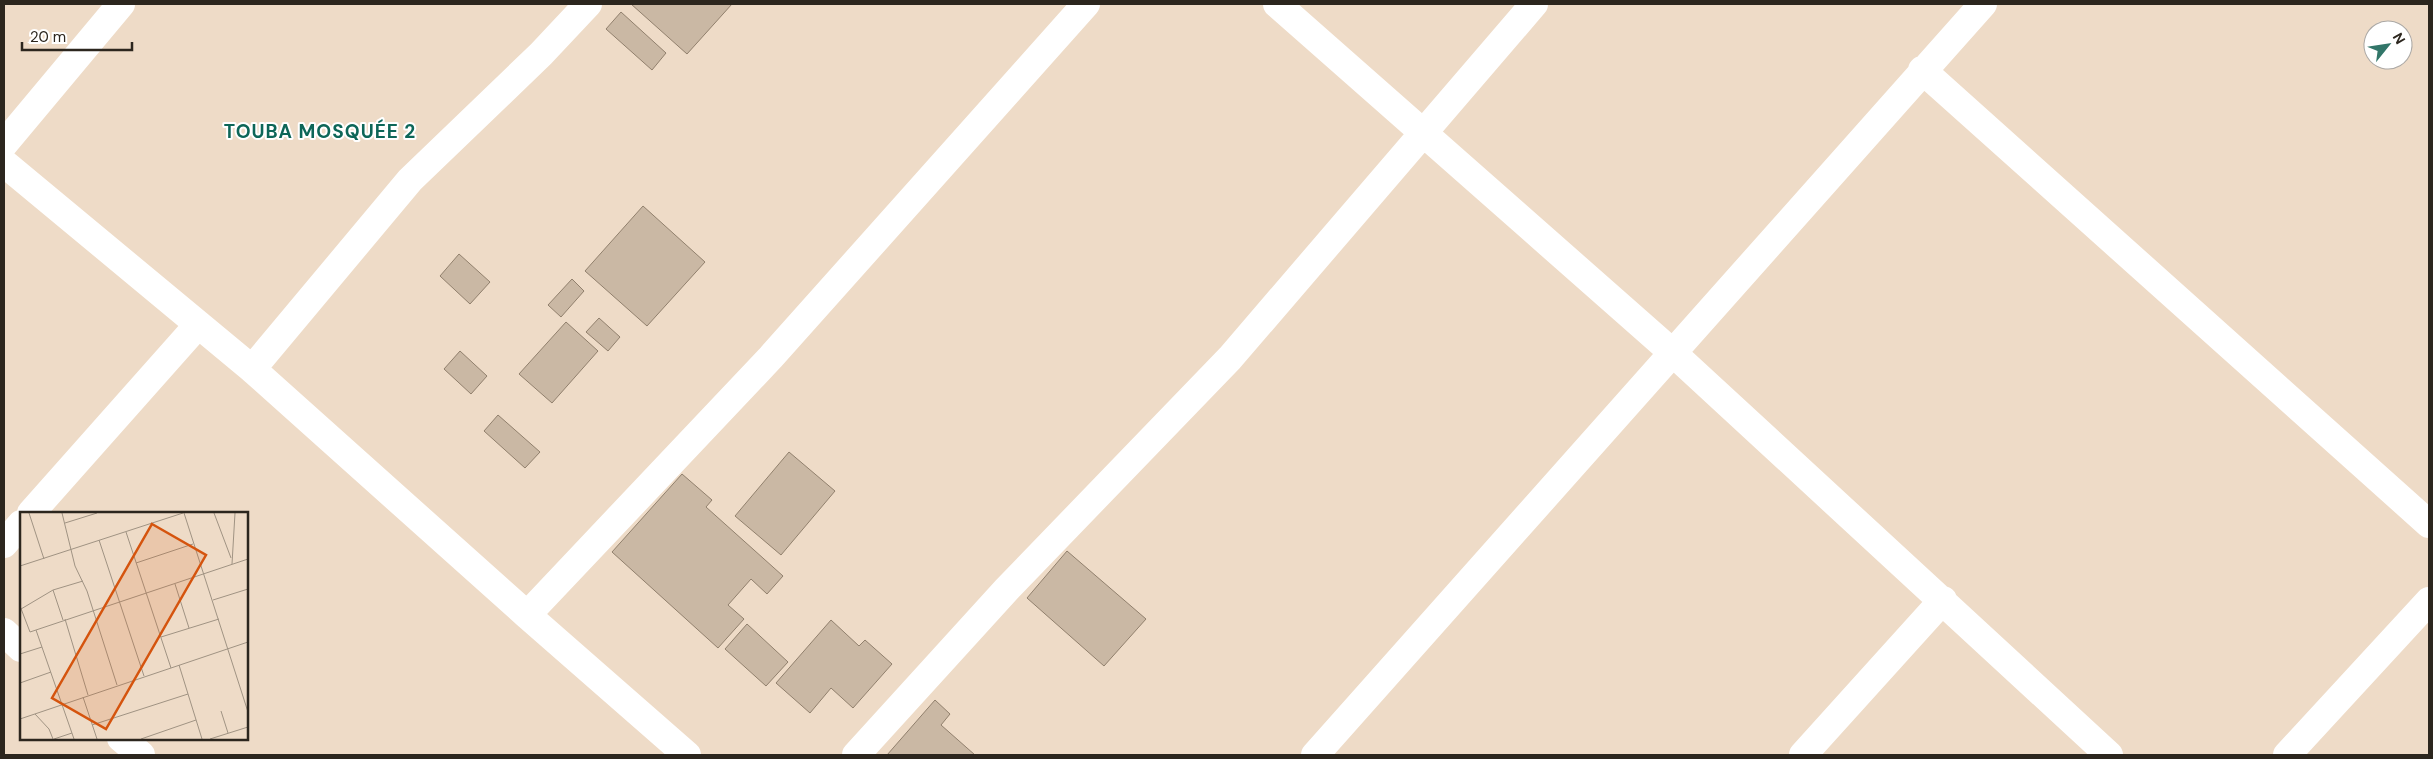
<svg xmlns="http://www.w3.org/2000/svg" width="2433" height="759" viewBox="0 0 2433 759" font-family="'DM Sans',sans-serif">
<style>
.building{fill:#cab8a4;stroke:#91806d}
.lines{fill:none;stroke-linecap:round;stroke-linejoin:round}
.minor{stroke:#fff;stroke-width:28}
.labels{text-anchor:middle;stroke-width:4;stroke-linejoin:round;paint-order:stroke}
.district-label{font-size:19px;font-weight:bold;letter-spacing:1px;fill:#0d6658;stroke:#fff}
.inset-road{fill:none;stroke:#a09383;stroke-width:1}
.view{fill:#d5540e;fill-opacity:0.15;stroke:#d5540e;stroke-width:2.5}
.inset-edge{fill:none;stroke:#2c261e;stroke-width:2.5}
</style>
<rect width="100%" height="100%" fill="#eedbc7"/>
<path class="building" d="M631,4H732L687,54Z
M621,12L666,53L652,70L606,29Z
M643,206L705,262L647,326L585,271Z
M459,254L490,282L470,304L440,276Z
M572,279L584,291L561,317L548,305Z
M599,318L620,337L608,351L586,332Z
M566,322L598,351L552,403L519,374Z
M460,351L487,376L471,394L444,369Z
M498,415L540,452L525,468L484,431Z
M789,452L835,491L781,555L735,516Z
M682,474L712,500L706,507L783,576L767,594L751,579L728,605L744,619L718,648L612,552Z
M1067,551L1146,619L1104,666L1027,598Z
M831,620L859,646L865,640L892,664L853,708L831,688L810,713L776,683Z
M747,624L788,662L766,686L725,649Z
M935,700L950,714L941,725L975,755H887Z"/>
<g class="lines">
<path class="minor" d="M1277,4L1673,353L2109,755
M1922,70L2429,524
M4,144L121,4
M4,163L252,369L527,615L687,755
M252,369L410,180L541,54L588,4
M31,513L197,326
M4,544L21,524
M527,615L771,357L1086,4
M4,632L21,648
M121,738L141,755
M856,755L1007,589L1230,358L1534,4
M1315,755L1983,4
M1803,755L1943,600
M2287,755L2429,601"/>
</g>
<g class="labels">
<g class="district-label">
<text x="320" y="138">TOUBA MOSQUÉE 2</text>
</g>
</g>
<g transform="translate(20 512)">
<rect width="228" height="228" fill="#eedbc7"/>
<path class="inset-road" d="M9,1L24,47M42,1L55,54L67,79L97,173M164,1L228,200M194,1L211,46M45,11L77,1M106,20L151,156M79,28L124,164M116,51L173,32M212,52L215,1M0,54L163,1M155,72L169,116M33,78L43,108M193,88L228,77M0,94L10,120L228,47M1,97L33,78L63,69M45,107L68,183M16,118L54,227M141,125L199,107M0,142L22,135M159,153L182,227M0,171L31,160M63,185L77,227M201,199L208,221M15,202L29,217L33,227M0,207L228,130M72,213L168,182M34,227L52,221M121,227L176,208M190,227L228,215"/>
<path class="view" d="M132,12L186,43L86,217L32,186Z"/>
<rect width="228" height="228" class="inset-edge"/>
</g>
<rect width="2433" height="759" fill="none" stroke="#2c261e" stroke-width="10"/>
<g transform="translate(2388 45) rotate(60)"><circle r="24" fill="#ffffff" stroke="#aba8a5"/>
<path d="M0-4L9 19L0 12L-9 19Z" fill="#327669"/>
<text y="-8" font-size="14" font-weight="bold" text-anchor="middle" fill="#2c261e">N</text>
</g>
<path d="M22 42v8h110v-8" fill="none" stroke="#2c261e" stroke-width="2.5"/>
<text x="30" y="42" font-size="15" fill="#2c261e" stroke="#ffffff" stroke-width="4" paint-order="stroke">20 m</text>
</svg>
